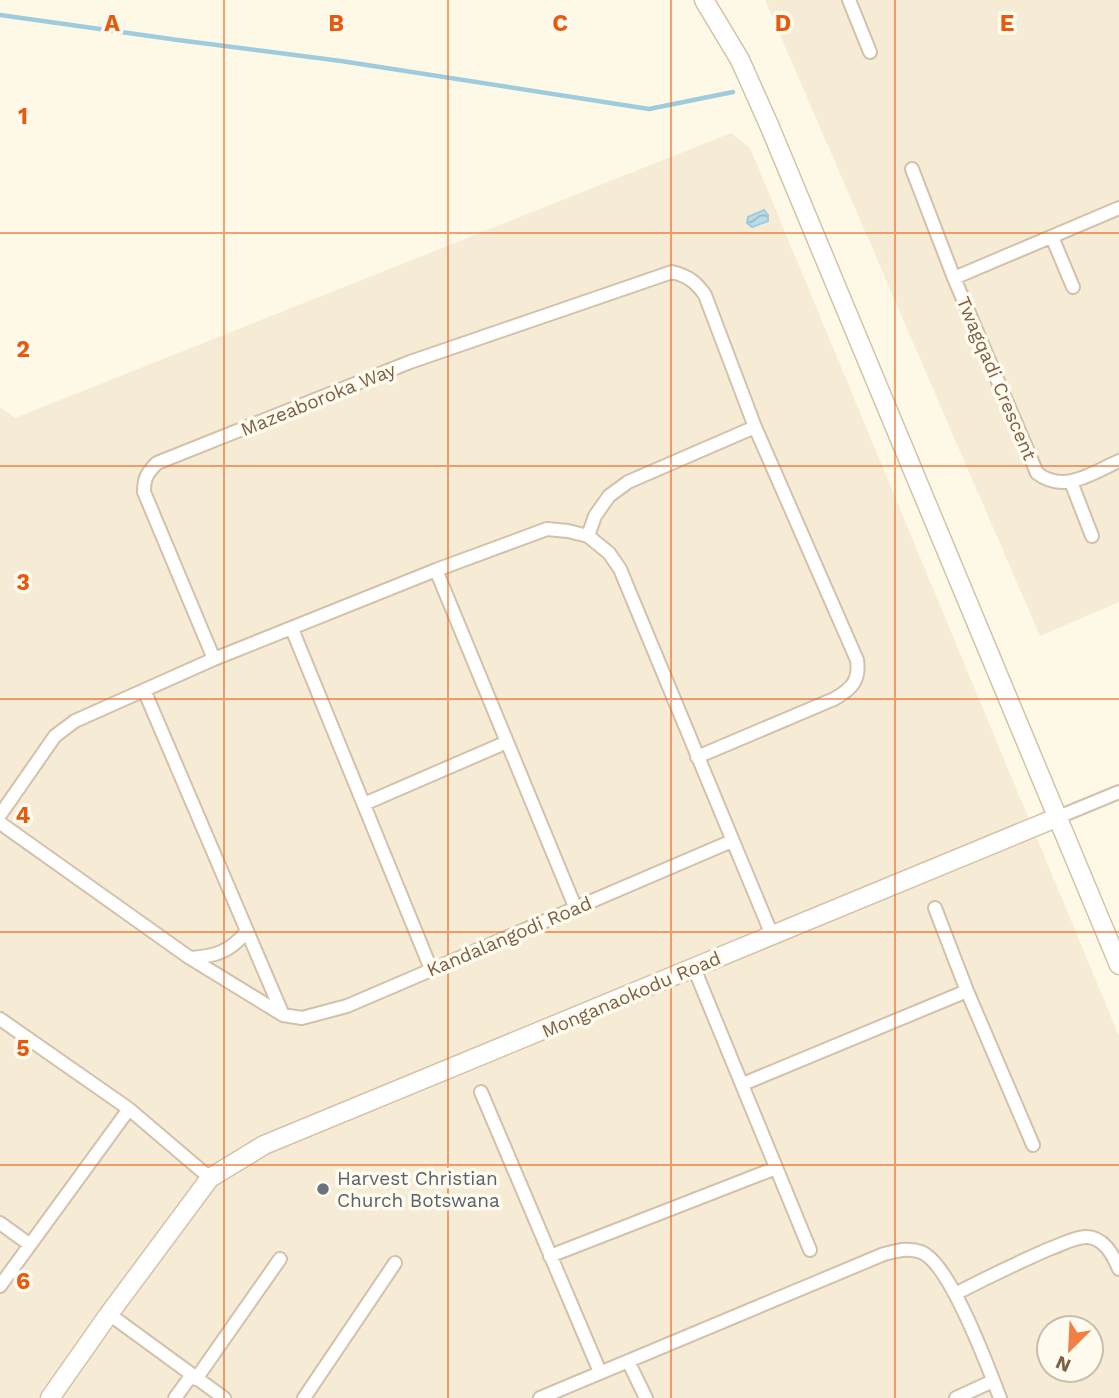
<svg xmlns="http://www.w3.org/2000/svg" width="1119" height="1398" viewBox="0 0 1119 1398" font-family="'Work Sans',sans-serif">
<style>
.residential{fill:#f6ebd4;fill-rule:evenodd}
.water{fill:url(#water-waves);stroke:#9ecbdd;stroke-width:2}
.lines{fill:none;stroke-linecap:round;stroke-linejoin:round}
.stream{stroke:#9ecbdd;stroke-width:4.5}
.street-casing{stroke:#d2c1ab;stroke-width:16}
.secondary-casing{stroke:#d5c2a8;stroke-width:21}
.street{stroke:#fff;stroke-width:12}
.secondary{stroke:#fff;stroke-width:18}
.grid{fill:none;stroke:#e8590c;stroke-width:2;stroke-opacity:0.55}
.worship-dot{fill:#6b7280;stroke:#fffbef;stroke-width:2.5}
.labels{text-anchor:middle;stroke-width:7;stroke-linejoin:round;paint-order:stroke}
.street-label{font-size:19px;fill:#7b6148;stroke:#fffbef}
.worship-label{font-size:19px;fill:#5b616d;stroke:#fffbef;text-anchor:start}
.grid-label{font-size:23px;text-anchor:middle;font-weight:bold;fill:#e8590c;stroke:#fffbef;stroke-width:7;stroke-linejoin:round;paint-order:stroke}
</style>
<defs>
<pattern id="water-waves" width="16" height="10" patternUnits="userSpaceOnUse" patternTransform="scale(1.75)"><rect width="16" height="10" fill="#b9ddea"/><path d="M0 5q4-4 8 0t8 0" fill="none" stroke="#9bb7c0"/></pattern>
</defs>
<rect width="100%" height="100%" fill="#fef8e7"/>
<path class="residential" d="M765,0H1119V602L1040,636Z
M731,133L750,148L1119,1036V1398H0V407L15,418ZM1049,1328H1091V1370H1049Z"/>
<path class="water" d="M764,210L768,215V221L752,227L747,223L748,217Z"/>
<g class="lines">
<path class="stream" d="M0,15L178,40L341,61L649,109L733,92"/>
<g class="street-casing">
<path id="street" d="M849,0L870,52
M912,169L954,278L1037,473C1064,494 1092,473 1119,461
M1052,237L1073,287
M954,278L1119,208
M1071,482L1092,536
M588,536L595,516L609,496L628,482L755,427
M436,570L576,909
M292,629L431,969
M214,659L144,492C144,478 147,473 157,463L410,362L672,272C688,276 696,282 705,295L755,427L857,660C860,680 852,689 834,699L697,757
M144,690L283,1015
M364,804L507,742
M0,815L55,736L75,721L214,659L436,570L547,529L568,531L588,536L609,553L620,569L772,935
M1056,818L1119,792
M0,823L190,958L283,1015L302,1018L347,1006L732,841
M935,908L967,991L1033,1145
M191,958C215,956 230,952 246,932
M694,968L810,1250
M0,1019L129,1109L210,1178
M743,1084L967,991
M481,1092L600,1372
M0,1223L29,1244
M550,1256L776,1168
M0,1286L129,1109
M955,1294C986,1278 1017,1263 1049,1249C1061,1245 1074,1237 1086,1237C1104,1237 1113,1255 1119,1269
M109,1314L224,1398
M628,1361L646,1398
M196,1379L280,1259
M175,1398L191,1376
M304,1398L395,1263
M540,1398L884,1254C897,1251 908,1247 921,1252C950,1263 988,1367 1000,1398
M956,1398L993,1381"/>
</g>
<g class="secondary-casing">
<path id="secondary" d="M704,0L740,60L769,125L1119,965
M50,1398L109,1314L210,1178L264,1145L1056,818"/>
</g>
<use href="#street" class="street"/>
<use href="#secondary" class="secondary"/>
</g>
<path class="grid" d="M224,0V1398M448,0V1398M671,0V1398M895,0V1398M0,233H1119M0,466H1119M0,699H1119M0,932H1119M0,1165H1119"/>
<circle class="worship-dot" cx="323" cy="1189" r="7"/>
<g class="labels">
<g class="street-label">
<text transform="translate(997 378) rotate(67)" y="7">Twagqadi Crescent</text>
<text transform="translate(318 399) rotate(-22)" y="7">Mazeaboroka Way</text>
<text transform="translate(509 936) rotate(-23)" y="7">Kandalangodi Road</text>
<text transform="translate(631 994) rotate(-23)" y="7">Monganaokodu Road</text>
</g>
<g class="worship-label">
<text x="337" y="1185">Harvest Christian<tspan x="337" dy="22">Church Botswana</tspan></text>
</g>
</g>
<g class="grid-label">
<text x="112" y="31">A</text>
<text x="336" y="31">B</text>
<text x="560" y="31">C</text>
<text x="783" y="31">D</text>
<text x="1007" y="31">E</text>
<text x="23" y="124">1</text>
<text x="23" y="357">2</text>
<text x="23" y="590">3</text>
<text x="23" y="823">4</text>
<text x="23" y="1056">5</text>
<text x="23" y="1289">6</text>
</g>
<g transform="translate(1070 1349) rotate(204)"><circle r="33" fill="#fffbef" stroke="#cabdac" stroke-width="2"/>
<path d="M0-5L12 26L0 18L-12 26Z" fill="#f18043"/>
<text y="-10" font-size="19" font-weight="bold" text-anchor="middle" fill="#7b6148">N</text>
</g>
</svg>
